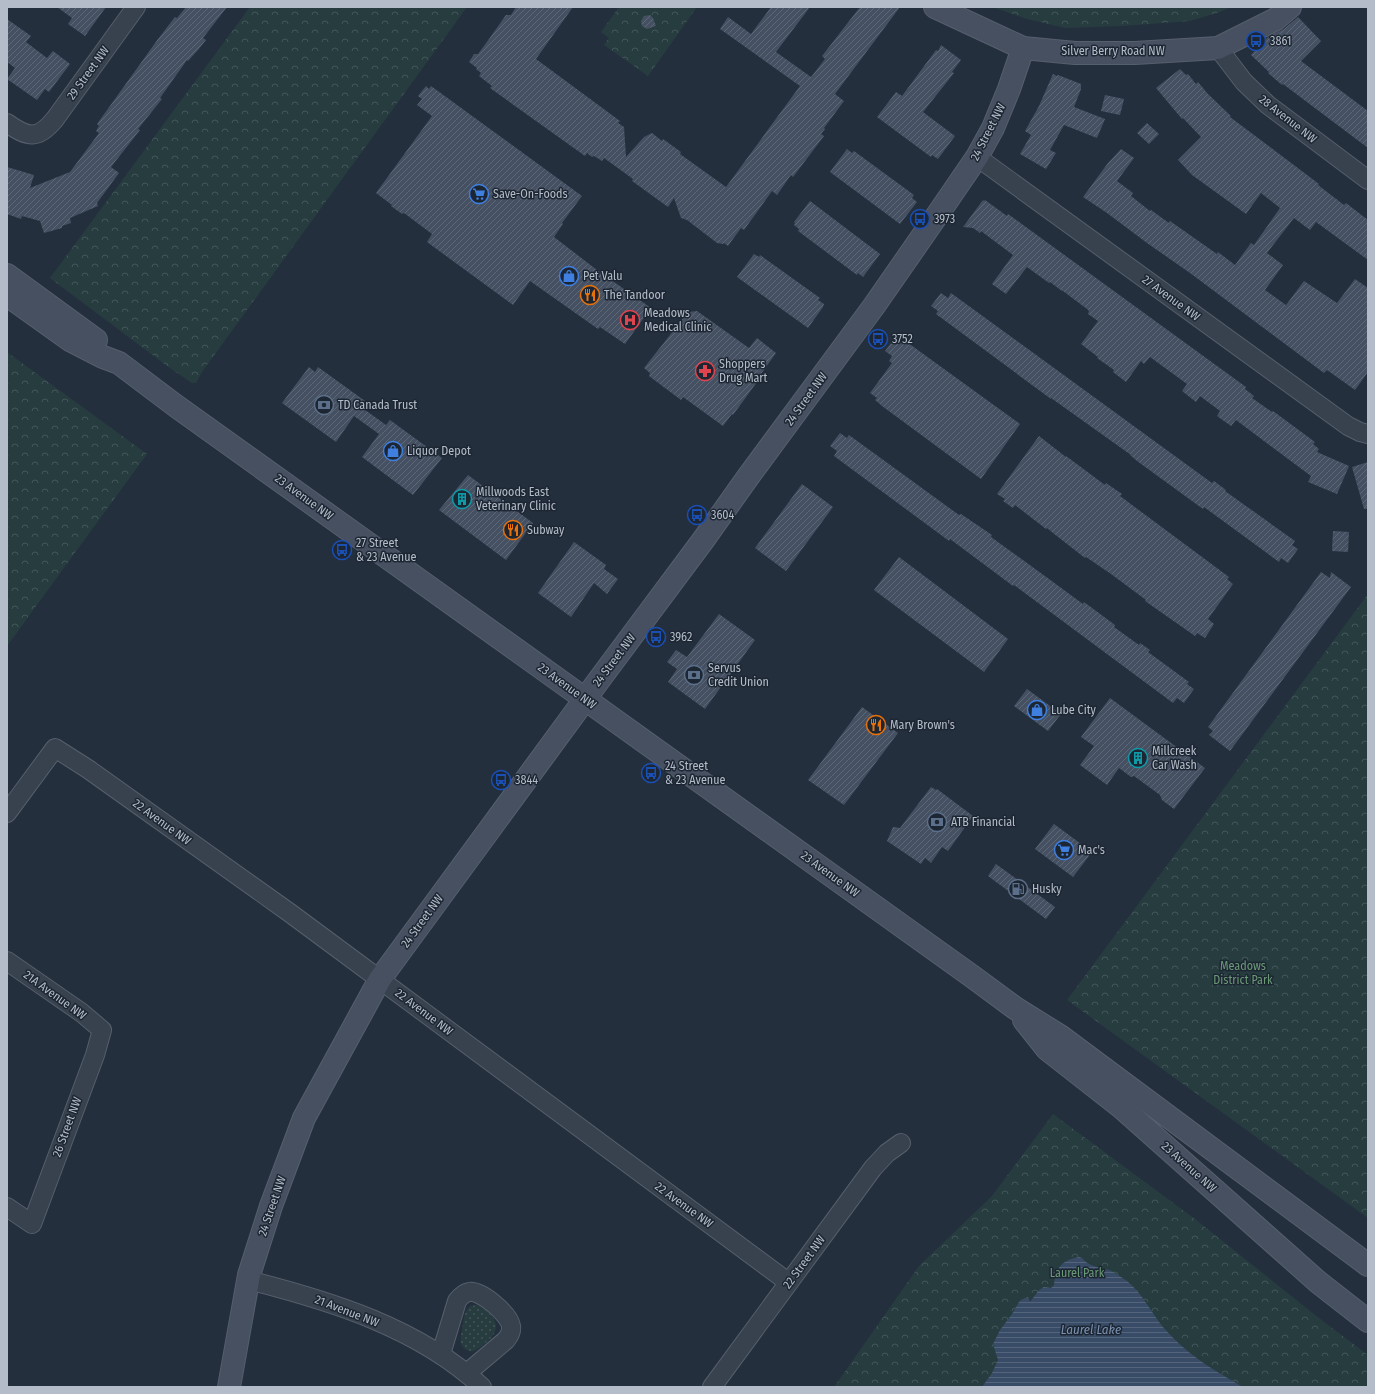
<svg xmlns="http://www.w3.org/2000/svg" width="1375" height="1394" viewBox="0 0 1375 1394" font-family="'Fira Sans Condensed',sans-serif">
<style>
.park{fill:url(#park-crowns)}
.garden{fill:url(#garden-dots)}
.water{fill:url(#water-rules)}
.building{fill:url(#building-hatch)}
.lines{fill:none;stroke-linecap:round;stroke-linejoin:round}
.street-casing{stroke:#565f6c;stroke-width:20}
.secondary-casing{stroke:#565f6c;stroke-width:24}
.street{stroke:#38414e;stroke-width:18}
.secondary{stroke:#465061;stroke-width:22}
.labels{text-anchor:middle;stroke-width:3;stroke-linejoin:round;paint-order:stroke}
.poi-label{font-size:12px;fill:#b4bcc9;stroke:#1d2633;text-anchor:start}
.street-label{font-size:12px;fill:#b4bcc9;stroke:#1d2633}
.park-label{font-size:12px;fill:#6b9a76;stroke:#1d2633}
.water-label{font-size:13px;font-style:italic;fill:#7c92b1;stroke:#1d2633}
</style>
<defs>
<pattern id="park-crowns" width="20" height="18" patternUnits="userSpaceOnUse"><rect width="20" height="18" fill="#263c3f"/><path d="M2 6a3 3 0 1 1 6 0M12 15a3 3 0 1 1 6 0" fill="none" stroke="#435659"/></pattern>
<pattern id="garden-dots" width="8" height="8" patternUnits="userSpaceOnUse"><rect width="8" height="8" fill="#263c3f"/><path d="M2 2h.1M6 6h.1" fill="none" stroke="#435659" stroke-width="1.8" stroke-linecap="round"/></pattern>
<pattern id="water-rules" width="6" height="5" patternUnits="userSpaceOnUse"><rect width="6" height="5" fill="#394c67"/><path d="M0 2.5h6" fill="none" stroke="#53647b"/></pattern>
<pattern id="building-hatch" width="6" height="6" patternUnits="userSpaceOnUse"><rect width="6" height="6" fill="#455162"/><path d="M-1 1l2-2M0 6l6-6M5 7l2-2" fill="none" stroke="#5d6877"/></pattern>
</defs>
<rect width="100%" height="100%" fill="#242f3e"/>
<path class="park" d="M250,7H467L202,372L196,383H192L167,366L50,278Z
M619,7H697L648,76L604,45L609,38L601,32Z
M992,7H1231L1220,12L1190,21L1122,26L1065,28L1027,19Z
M7,352L147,454L7,646Z
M1368,594V1218L1067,1000Z
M1053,1114L1195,1219L1319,1318L1368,1355V1387H834L919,1266L992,1196Z"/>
<path class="garden" d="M477,1305C497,1315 504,1330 484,1344C481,1346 477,1350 474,1351C469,1352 463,1349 461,1344C460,1340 461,1334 462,1329C464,1321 463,1312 470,1306Z"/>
<path class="water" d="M1079,1257L1082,1258C1089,1267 1099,1267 1109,1270C1115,1272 1122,1278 1127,1281C1142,1293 1151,1312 1163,1327C1185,1353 1213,1370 1243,1387H982L992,1373L998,1360L993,1344L1000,1330L1012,1314L1019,1302L1021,1300L1028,1297L1030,1302L1039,1290L1044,1287L1051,1288L1054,1285C1055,1268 1062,1260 1079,1257Z"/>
<path class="building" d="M57,7H106L85,36L68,24L72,18Z
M186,7H227L203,38L206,40L198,50L188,61L187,60L160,98L162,99L138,129L140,130L111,167L119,173L97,203L98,206L70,218L71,223L62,226V228L44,233L40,221L22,216L21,219L7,214V167L34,175L30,188L70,172L99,133L96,131L99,126L97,124L158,39L175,17L177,18Z
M516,7H573L536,59L620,121L618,123L624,127L626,157L644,137L652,133L662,141L663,139L681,152L680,154L726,187L800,86L720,29L728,17L751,34L771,7H810L776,52L811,77L825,59L822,56L860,7H900L835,94L844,101L824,128L825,129L821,134L824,136L793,177L791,175L777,195L772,191L744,230L741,228L728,246L724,243L723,244L717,243L687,220L681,218L674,198L668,207L632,181L633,179L604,158L602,161L594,156L592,157L587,153L585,156L490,88L492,86L479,76L481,73L476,69L477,68L469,62L474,54H478L484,46L506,15H511Z
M650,15L653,18L656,26L647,29L642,26L641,21L644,16Z
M1298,17L1321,41L1301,61L1368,111V148L1283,84L1282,85L1268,73L1269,72L1251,55L1269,36L1284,29Z
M7,19L31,36L26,42L47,58L53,51L70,64L49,92L45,89L37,100L7,79L15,68L7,62Z
M941,45L961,60L952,72L954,73L923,112L955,136L938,159L932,155L931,157L877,117L896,92L902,96L936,50L938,51Z
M1180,69L1186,75L1188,74L1196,84L1198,82L1208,94L1231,116L1230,117L1319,184L1318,185L1344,205L1346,203L1368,220V260L1316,222L1310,230L1294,218L1267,253L1283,265L1265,290L1286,305L1304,281L1337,303L1355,279L1368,288V372L1355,390L1327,370L1324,373L1190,273L1147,243L1107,213L1083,197L1108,163L1121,149L1134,158L1117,181L1133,193L1131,196L1150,211L1151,210L1169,223L1170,221L1217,254L1218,252L1235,265L1251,243L1254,245L1280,208L1261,193L1246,214L1192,175L1178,160L1201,137L1183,118L1182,119L1156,88Z
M1053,74L1057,76L1058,75L1081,84V89L1074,107L1105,119L1097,138L1064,125L1050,150L1056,153L1046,169L1020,154L1031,135L1025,131L1039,106Z
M426,86L429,89L431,86L582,196L562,223L563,224L554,237L597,270L651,308L625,344L600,327L598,329L530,281L513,305L427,242L432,234L404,213L402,214L391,206L392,205L376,193L432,116L417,105L422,99L418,96Z
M1105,95L1124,99L1120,115L1101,111Z
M1147,123L1159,134L1149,144L1137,133Z
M847,149L852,153L854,151L914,195L912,198L917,202L900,224L830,172Z
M983,200L984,201L985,200L1007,216L1008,214L1246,387L1245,389L1254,396L1252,398L1272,412L1273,411L1315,442L1313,444L1319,449L1317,452L1349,466L1337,494L1308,482L1311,476L1236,420L1231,426L1217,416L1220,411L1200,396L1196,402L1182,391L1187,384L1150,357L1144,364L1141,361L1126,382L1113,372L1114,370L1097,358L1098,357L1081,344L1098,321L1088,314L1089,311L1087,309L1063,291H1062L1050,282L1049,283L1027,267L1006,294L992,284L1013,255L981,231L980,233L973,228L963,227Z
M810,201L880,254L863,277L858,273L857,275L798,231L799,229L794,225L795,223L794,222Z
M754,254L759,257L760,255L820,298L818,300L824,304L823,307L808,328L737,277Z
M941,293L948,298L951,293L1212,483L1214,481L1226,490L1225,491L1295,541L1292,545L1298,549L1288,563L1281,558L1279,562L1204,507L1203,509L1137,461L1130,455H1131L1051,398V399L936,314L938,311L931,306Z
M697,311L749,348L757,338L776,353L756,381L757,382L733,415L732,414L723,426L683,397L681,400L649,376L650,373L644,368L688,312Z
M895,338L902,343L904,340L1020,424L981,479L882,406L875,400L877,398L870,393L892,363L889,361L892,356L885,351Z
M309,367L315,372L318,367L365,401L361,407L386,425L390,420L442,458L413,495L362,457L379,434L354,416L336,442L282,403Z
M840,433L847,438L849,435L959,515L961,514L992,535L991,537L1049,579L1083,604L1084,602L1115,625L1114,627L1139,645L1140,643L1150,650L1148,652L1189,682L1187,684L1194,689L1184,703L1177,698L1173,703L1014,585L1013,586L950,539L949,541L941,535L834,456L837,451L830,446Z
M1039,436L1066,457V456L1105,485L1106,483L1122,494L1120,496L1229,577L1227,579L1233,584L1208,619L1214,624L1205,638L1197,633L1195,636L1145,601L1146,600L1111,574L1086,557L1085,558L1053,533L1047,528L1046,529L1015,505L1013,508L1003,501L1005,499L997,494Z
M1368,462V509H1364L1352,467Z
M468,475L533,523L506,560L439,510Z
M802,484L833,507L786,571L755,548Z
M1333,531L1349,532L1348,552L1332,551Z
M574,542L606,565L604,569L618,579L607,594L594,583L571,617L538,593Z
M899,557L1008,639L984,672L874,590Z
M1321,572L1330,578L1331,572L1351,587L1230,751L1209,735L1213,731L1208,727Z
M719,614L755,640L705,709L668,682L677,669L667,662L676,650L687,657Z
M1027,689L1061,714L1048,731L1014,706Z
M1110,698L1205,768L1174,809L1162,800L1160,795L1134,776L1131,777L1119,768L1107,785L1080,765L1094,746L1081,737Z
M862,707L898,733L844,805L808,780Z
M931,787L936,790L937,789L973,816L948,851L942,847L931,863L925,858L921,864L887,841L893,827L900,828Z
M1054,824L1092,852L1073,877L1035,849Z
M996,864L1055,907L1046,919L988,876Z"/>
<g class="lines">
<g class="street-casing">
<path id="street" d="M1218,48L1244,82L1268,105L1368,180
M7,123C28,138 38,140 55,119L136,7
M977,157L1348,426L1360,432L1368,434
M7,813L55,748L88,769L290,913L788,1282
M7,961L82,1013L102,1030L95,1055L32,1224L7,1207
M248,1280C331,1301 419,1328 482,1387
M441,1354L457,1301C460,1297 464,1293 469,1292C481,1290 509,1314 511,1326C512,1332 509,1336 506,1340L467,1373
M712,1387L873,1168L887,1153L901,1143"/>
</g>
<g class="secondary-casing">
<path id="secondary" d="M935,7L1023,48L1075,53H1135L1218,48L1276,19L1290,7
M7,275L96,340
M7,295L70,340L103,357L119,363L176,406L973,977L1015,1008L1060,1036L1368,1265
M1024,1020L1047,1049L1121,1107L1318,1282L1368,1321
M229,1387L249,1275L271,1206L304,1118L380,979L599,680L704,539L748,477L874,306L940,211L977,157L993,128L1009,89L1023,48"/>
</g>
<use href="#street" class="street"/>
<use href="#secondary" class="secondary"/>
</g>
<defs>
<g id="bus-ring" transform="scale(1)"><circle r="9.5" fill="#1d2633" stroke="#1a4fb4" stroke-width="1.5"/><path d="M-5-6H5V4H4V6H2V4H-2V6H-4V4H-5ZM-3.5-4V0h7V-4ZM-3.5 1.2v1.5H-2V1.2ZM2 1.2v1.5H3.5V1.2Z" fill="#1a4fb4"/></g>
<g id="supermarket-ring" transform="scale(1)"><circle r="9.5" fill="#1d2633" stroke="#3f7fe0" stroke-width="1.5"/><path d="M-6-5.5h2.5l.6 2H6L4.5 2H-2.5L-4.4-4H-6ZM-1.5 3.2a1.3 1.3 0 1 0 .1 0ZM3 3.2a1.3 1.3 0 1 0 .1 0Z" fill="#3f7fe0"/></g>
<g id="shop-ring" transform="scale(1)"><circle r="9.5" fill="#1d2633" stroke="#3f7fe0" stroke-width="1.5"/><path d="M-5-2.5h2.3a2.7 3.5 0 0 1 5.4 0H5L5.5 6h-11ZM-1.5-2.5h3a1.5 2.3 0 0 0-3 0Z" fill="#3f7fe0"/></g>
<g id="restaurant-ring" transform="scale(1)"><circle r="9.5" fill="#1d2633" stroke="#e8710a" stroke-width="1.5"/><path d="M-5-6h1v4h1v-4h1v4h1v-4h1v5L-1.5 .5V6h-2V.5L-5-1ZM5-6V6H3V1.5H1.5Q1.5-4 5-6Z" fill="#e8710a"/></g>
<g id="hospital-ring" transform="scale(1)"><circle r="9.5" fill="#1d2633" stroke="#e0444e" stroke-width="1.5"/><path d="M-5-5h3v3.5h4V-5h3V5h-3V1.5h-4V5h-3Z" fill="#e0444e"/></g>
<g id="pharmacy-ring" transform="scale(1)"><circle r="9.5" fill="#1d2633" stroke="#e0444e" stroke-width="1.5"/><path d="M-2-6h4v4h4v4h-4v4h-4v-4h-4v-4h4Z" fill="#e0444e"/></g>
<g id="bank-ring" transform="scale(1)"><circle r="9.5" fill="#1d2633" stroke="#5c6f8a" stroke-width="1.5"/><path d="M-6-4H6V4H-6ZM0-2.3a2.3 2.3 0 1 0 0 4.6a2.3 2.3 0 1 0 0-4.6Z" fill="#5c6f8a"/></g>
<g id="building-ring" transform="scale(1)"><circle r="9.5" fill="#1d2633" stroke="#0f9aa8" stroke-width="1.5"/><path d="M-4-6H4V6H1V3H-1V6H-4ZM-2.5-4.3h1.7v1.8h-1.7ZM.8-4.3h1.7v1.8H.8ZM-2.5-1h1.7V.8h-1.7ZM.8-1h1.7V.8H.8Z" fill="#0f9aa8"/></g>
<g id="fuel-ring" transform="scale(1)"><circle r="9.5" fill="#1d2633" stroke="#5c6f8a" stroke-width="1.5"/><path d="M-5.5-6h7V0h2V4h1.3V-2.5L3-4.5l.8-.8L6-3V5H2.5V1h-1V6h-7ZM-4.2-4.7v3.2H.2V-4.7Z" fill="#5c6f8a"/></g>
</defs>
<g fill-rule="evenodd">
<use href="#bus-ring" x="1256" y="41"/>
<use href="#supermarket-ring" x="479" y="194"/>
<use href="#bus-ring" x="920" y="219"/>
<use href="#shop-ring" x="569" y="276"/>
<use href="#restaurant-ring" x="590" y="295"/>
<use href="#hospital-ring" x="630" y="320"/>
<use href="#bus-ring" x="878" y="339"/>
<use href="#pharmacy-ring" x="705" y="371"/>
<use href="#bank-ring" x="324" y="405"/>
<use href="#shop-ring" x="393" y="451"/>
<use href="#building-ring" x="462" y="499"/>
<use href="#bus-ring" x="697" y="515"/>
<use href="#restaurant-ring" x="513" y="530"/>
<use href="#bus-ring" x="342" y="550"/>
<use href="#bus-ring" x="656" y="637"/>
<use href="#bank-ring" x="694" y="675"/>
<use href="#shop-ring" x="1037" y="710"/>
<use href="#restaurant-ring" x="876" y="725"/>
<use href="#building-ring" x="1138" y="758"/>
<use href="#bus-ring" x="651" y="773"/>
<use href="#bus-ring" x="501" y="780"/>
<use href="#bank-ring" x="937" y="822"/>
<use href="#supermarket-ring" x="1064" y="850"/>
<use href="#fuel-ring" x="1018" y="889"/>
</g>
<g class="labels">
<g class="poi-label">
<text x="1270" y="45">3861</text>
<text x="493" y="198">Save-On-Foods</text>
<text x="934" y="223">3973</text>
<text x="583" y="280">Pet Valu</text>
<text x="604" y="299">The Tandoor</text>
<text x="644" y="317">Meadows<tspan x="644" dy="14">Medical Clinic</tspan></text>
<text x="892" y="343">3752</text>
<text x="719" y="368">Shoppers<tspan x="719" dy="14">Drug Mart</tspan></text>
<text x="338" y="409">TD Canada Trust</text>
<text x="407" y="455">Liquor Depot</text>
<text x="476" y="496">Millwoods East<tspan x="476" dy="14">Veterinary Clinic</tspan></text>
<text x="711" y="519">3604</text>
<text x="527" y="534">Subway</text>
<text x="356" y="547">27 Street<tspan x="356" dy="14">&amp; 23 Avenue</tspan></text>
<text x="670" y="641">3962</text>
<text x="708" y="672">Servus<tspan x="708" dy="14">Credit Union</tspan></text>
<text x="1051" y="714">Lube City</text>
<text x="890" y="729">Mary Brown's</text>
<text x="1152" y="755">Millcreek<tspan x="1152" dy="14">Car Wash</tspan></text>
<text x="665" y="770">24 Street<tspan x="665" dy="14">&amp; 23 Avenue</tspan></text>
<text x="515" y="784">3844</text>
<text x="951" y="826">ATB Financial</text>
<text x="1078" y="854">Mac's</text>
<text x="1032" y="893">Husky</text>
</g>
<g class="street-label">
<text x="1113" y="55">Silver Berry Road NW</text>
<text transform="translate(88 73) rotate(-54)" y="4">29 Street NW</text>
<text transform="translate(1288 119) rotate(38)" y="4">28 Avenue NW</text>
<text transform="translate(988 132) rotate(-63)" y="4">24 Street NW</text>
<text transform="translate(1171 298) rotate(36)" y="4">27 Avenue NW</text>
<text transform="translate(806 399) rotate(-54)" y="4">24 Street NW</text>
<text transform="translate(304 497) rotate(36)" y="4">23 Avenue NW</text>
<text transform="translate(614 660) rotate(-53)" y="4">24 Street NW</text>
<text transform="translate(567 686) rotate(36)" y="4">23 Avenue NW</text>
<text transform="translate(162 822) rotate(36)" y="4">22 Avenue NW</text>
<text transform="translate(830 874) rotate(36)" y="4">23 Avenue NW</text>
<text transform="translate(422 921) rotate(-54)" y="4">24 Street NW</text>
<text transform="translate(55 995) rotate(36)" y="4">21A Avenue NW</text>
<text transform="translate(424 1012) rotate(37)" y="4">22 Avenue NW</text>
<text transform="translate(67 1127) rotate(-70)" y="4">26 Street NW</text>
<text transform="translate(1189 1167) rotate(42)" y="4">23 Avenue NW</text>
<text transform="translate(684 1205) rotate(36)" y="4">22 Avenue NW</text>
<text transform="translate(272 1206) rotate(-71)" y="4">24 Street NW</text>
<text transform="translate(804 1262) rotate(-54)" y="4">22 Street NW</text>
<text transform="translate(347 1311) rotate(21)" y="4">21 Avenue NW</text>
</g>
<g class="park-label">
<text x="1243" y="970">Meadows<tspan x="1243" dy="14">District Park</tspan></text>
<text x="1077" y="1277">Laurel Park</text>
</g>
<g class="water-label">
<text x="1091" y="1334">Laurel Lake</text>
</g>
</g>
<rect width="1375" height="1394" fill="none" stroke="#b4bcc9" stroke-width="16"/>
</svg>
